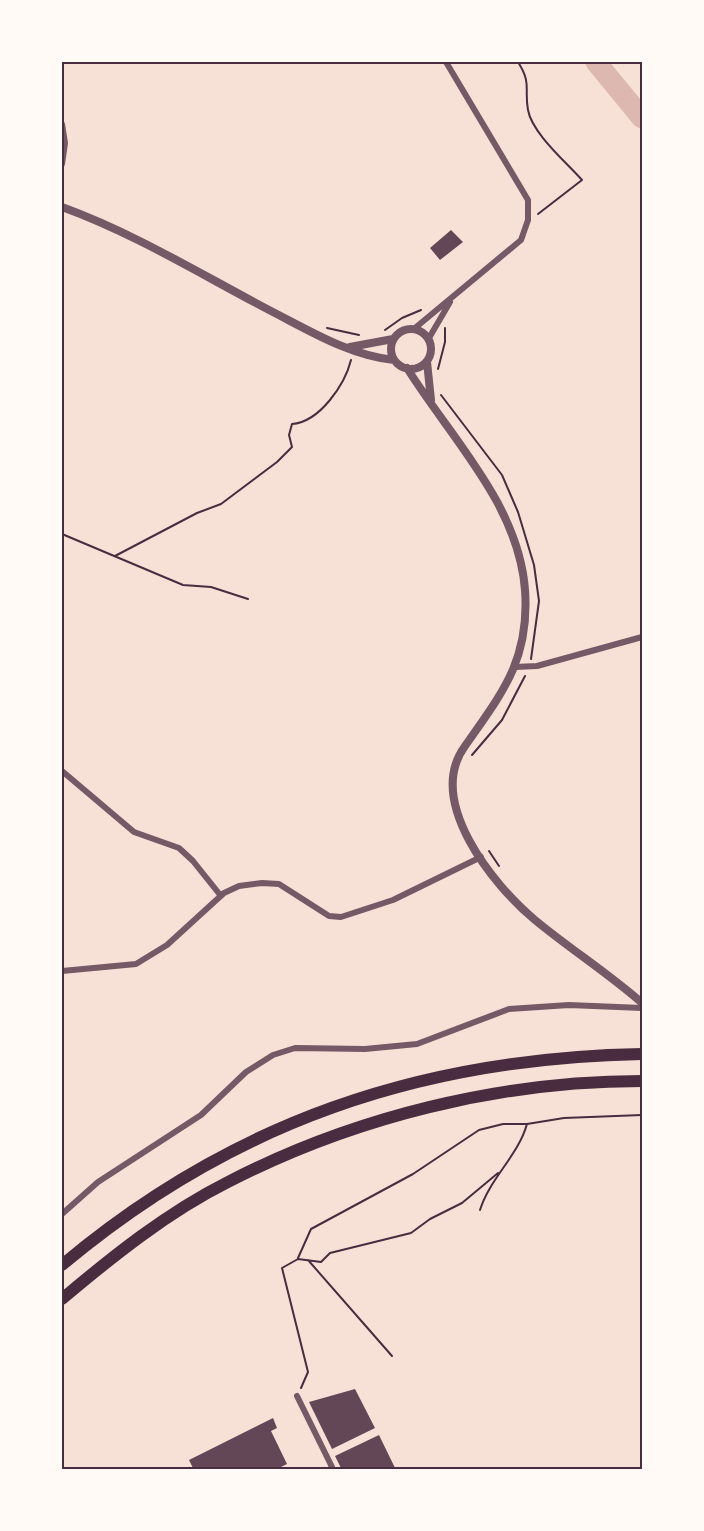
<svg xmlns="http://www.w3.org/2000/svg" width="704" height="1531" viewBox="0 0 704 1531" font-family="Karla,sans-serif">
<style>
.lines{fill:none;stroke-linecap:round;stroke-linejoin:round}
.river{stroke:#dcb8b0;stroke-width:21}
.building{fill:#644757}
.path{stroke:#4a2c40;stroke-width:2}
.minor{stroke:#755966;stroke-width:6}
.tertiary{stroke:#755966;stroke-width:8}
.motorway{stroke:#4a2c40;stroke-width:12}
.neatline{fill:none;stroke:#4a2c40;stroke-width:2}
</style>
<rect width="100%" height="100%" fill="#f7e1d7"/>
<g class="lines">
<path class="river" d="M596,62L642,118"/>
</g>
<path class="building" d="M451,230L463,242L440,260L430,248Z
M355,1389L375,1428L332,1449L309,1402Z
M273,1418L277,1428L271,1431L287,1464L275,1470H194L189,1460Z
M379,1435L396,1470H342L335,1456Z"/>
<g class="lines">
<path class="path" d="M518,62C532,84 524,88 528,110C532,133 566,162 582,180L538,214
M327,328L359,335
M385,330L402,318L421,310
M438,369L445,342V328
M441,395L502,475L518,512L534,565L539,601L531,659
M62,534L183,585L211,587L248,599
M115,556L197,513L221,504L277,462L292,447L289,435L292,424C320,422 345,384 351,360
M472,755L502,720L525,676
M489,851L499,866
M480,1210C490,1178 518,1156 527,1124L564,1118L642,1115
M298,1258L311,1229L413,1174L479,1130L503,1124H527
M308,1260L392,1356
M301,1388L308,1372L282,1268L298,1259L321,1262L330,1253L411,1233L430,1219L462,1203L498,1173"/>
<path class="minor" d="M62,124L65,143L62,164
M415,328L521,240L528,220V200L446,62
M429,338L450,302
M515,667L537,666L642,637
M62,771L134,832L179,848L193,861L221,896
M62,971L136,964L167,945L224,893L239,886L262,883L279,884L329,916L341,917L393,900L481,857
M62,1214L98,1182L201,1115L246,1072L273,1055L295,1048L365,1049L417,1044L509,1009L569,1005L642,1008
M297,1396L332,1467L329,1470"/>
<path class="tertiary" d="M62,207C136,234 202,275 271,311C310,331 351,356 394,360
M391 349a20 20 0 1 1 40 0a20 20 0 1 1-40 0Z
M350,347L393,339
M427,362L431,400
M407,368C450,437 519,505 525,590C530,660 502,693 465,746C425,801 493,885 535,920C570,949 608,973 642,1003"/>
<path class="motorway" d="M62,1265C232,1122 421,1058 642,1054
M62,1299C113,1256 168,1212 228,1182C354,1117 500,1081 642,1081"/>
</g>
<rect width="704" height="1531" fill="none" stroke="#fffaf5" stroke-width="126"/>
<rect x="63" y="63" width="578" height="1405" class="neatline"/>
</svg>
